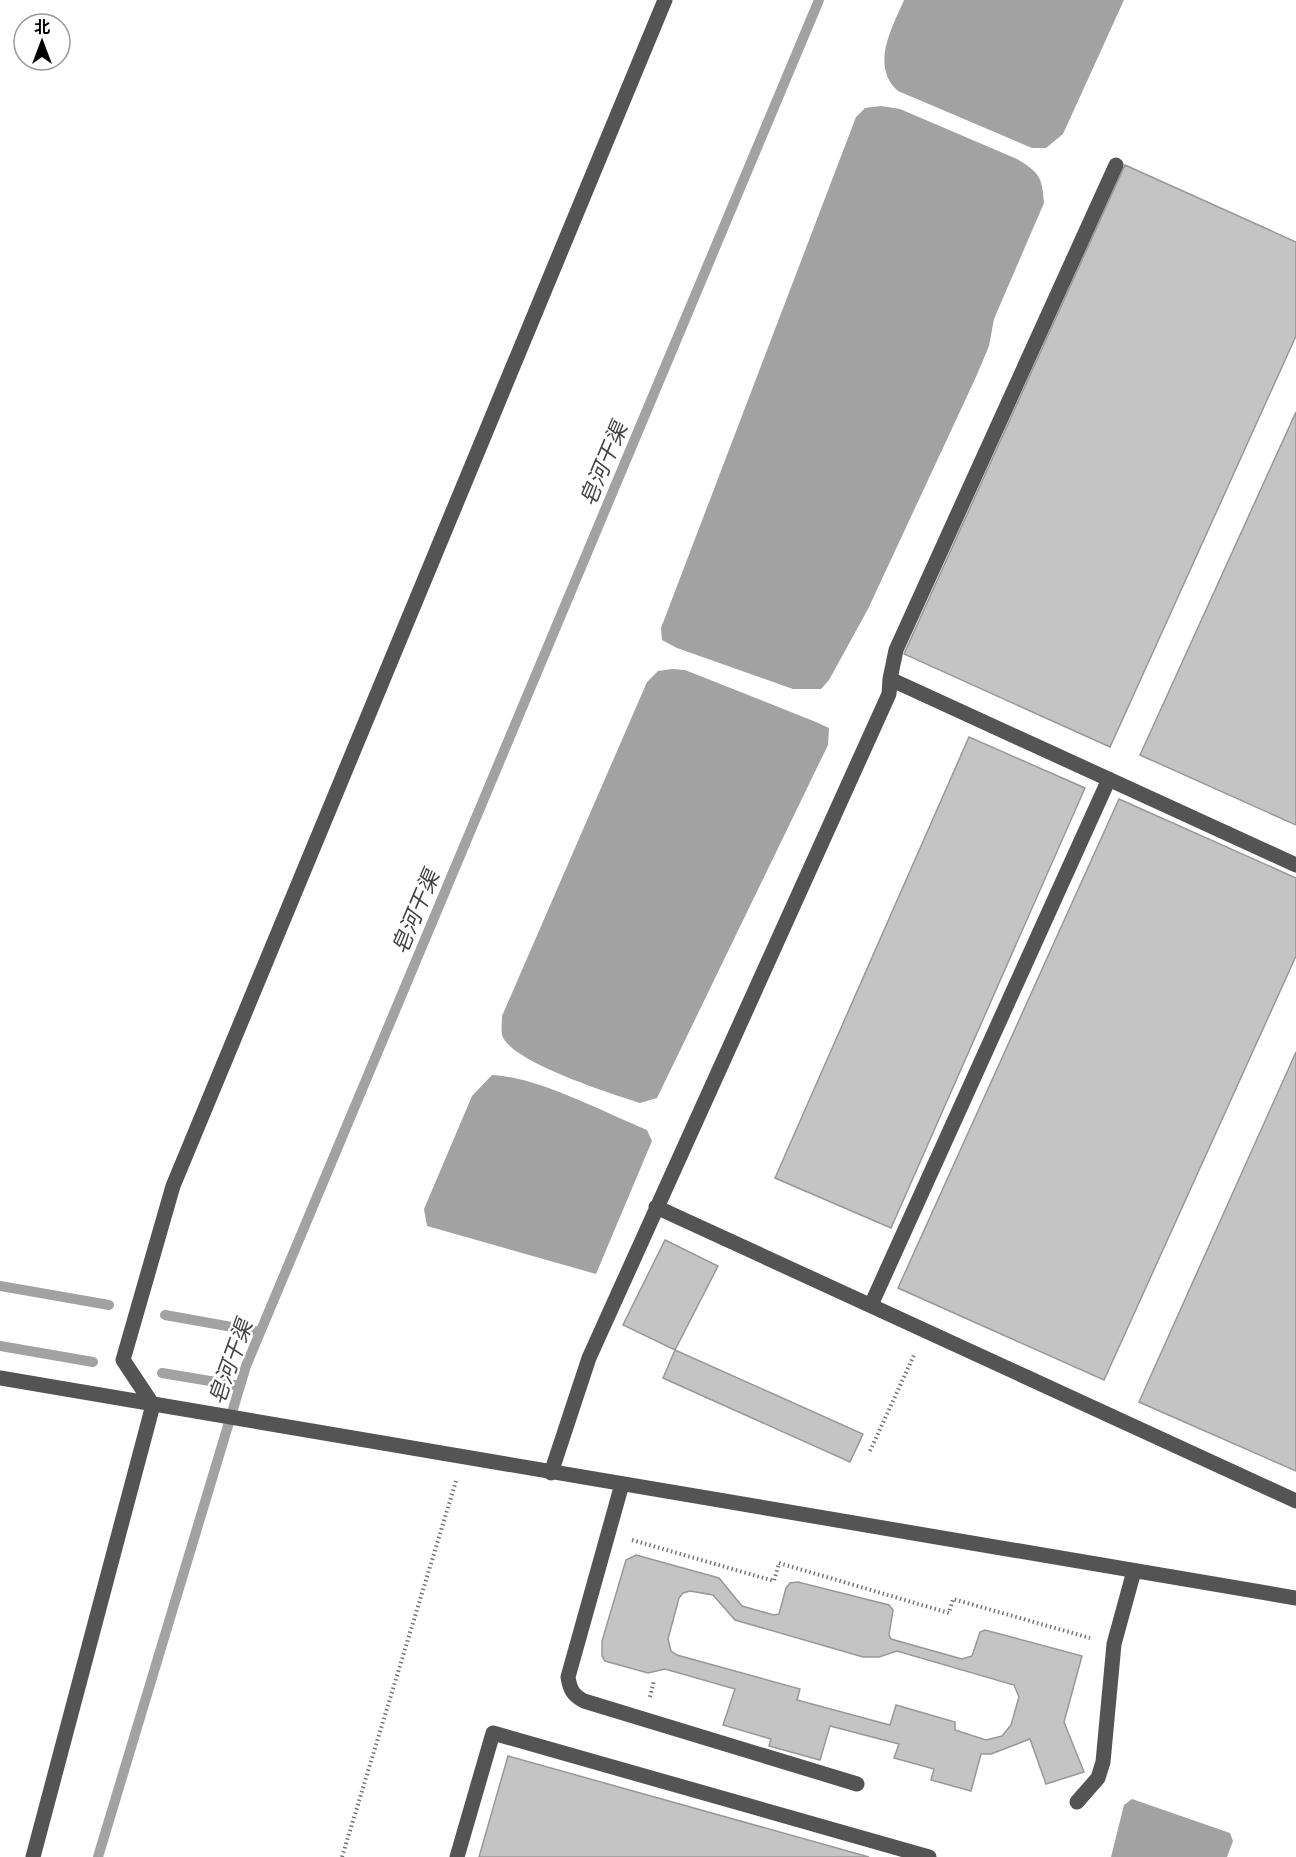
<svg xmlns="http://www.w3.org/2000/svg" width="1296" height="1857" viewBox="0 0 1296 1857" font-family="'Exo 2','Noto Sans SC',sans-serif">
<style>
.water{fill:#a2a2a2}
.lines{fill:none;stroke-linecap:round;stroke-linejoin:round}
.stream{stroke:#a2a2a2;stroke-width:10}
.building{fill:#c4c4c4;stroke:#989898;stroke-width:1.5;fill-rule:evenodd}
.path{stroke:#767676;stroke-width:4;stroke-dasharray:1.5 3;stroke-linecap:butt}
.minor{stroke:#545454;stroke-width:15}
.labels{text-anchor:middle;stroke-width:5;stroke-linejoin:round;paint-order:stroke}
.water-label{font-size:22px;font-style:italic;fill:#434343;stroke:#fff}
</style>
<rect width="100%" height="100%" fill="#fff"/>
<path class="water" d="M904,0H1124L1063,134L1046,148H1032L898,91C870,66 892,28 904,0Z
M881,106L900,109L1017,159C1040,173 1042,177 1044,203L994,319L989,346L976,377L868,609L829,680L821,689H793L677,648L662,640L661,628L856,117L865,108Z
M672,669L685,670L816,722L829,728L828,745L657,1098L640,1103C613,1094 510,1062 502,1035C501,1030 502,1022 502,1016L647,682L658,671Z
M492,1075C538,1077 603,1112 647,1130L652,1141L596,1274L427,1226L424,1209L472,1096Z
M1132,1799L1230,1833L1233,1841L1227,1857H1111L1124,1805Z"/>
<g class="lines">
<path class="stream" d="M0,1286L109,1305
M165,1315L260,1332
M0,1346L93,1362
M162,1373L240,1386
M98,1857L246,1366L819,0"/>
</g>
<path class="building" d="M1125,165L1296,242V336L1110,747L904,654Z
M1296,412V825L1140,755Z
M969,737L1085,788L891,1228L775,1178Z
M1119,799L1296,878V956L1104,1380L898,1288Z
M1296,1052V1471L1139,1402Z
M665,1240L718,1266L675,1350L623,1325Z
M675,1350L863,1434L850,1462L663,1378Z
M636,1555L719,1578L742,1606L774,1615L779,1614L786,1588L790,1583L798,1582L889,1605L893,1610L889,1635L891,1639L962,1659L972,1656L980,1632L985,1630L1082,1656L1064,1722L1084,1772L1046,1784L1030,1739L991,1754H981L971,1791L931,1780L934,1769L894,1758L899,1744L830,1726L820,1760L769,1746L771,1739L723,1725L735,1689L665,1669L648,1673L605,1661L602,1656V1641L626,1560ZM690,1591L713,1595L735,1620L863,1657H879L897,1651L1014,1685L1019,1697L1011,1725L1002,1736L986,1740L955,1730V1722L896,1705L890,1725L797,1700L800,1689L677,1655L671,1651L668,1639L679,1598L683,1593Z
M508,1756L869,1857H479Z"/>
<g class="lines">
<path class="path" d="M870,1451L915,1353
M632,1540L774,1581L779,1563L949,1613L953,1599L1090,1638
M650,1697L654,1680
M342,1857L456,1481"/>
<path class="minor" d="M1116,165L896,650L890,679L1296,865
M656,1207L1296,1501
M871,1305L1109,779
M0,1378L1296,1598
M551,1473L589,1358L889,694L890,679
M622,1484L568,1677C570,1690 573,1695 584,1701L857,1784
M1077,1802L1098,1778L1103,1762L1114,1644L1134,1571
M33,1857L153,1405L123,1360L173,1186L665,0
M457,1857L493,1733L929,1857"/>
</g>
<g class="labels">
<g class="water-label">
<text transform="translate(603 464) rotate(-67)" y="8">皂河干渠</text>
<text transform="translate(415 912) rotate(-67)" y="8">皂河干渠</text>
<text transform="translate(230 1362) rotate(-70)" y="8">皂河干渠</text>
</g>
</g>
<g transform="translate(42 42)"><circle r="28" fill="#ffffff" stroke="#999999" stroke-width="1.5"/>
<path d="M0-4.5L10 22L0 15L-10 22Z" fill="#000000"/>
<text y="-9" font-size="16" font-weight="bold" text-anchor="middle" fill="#000000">北</text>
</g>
</svg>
